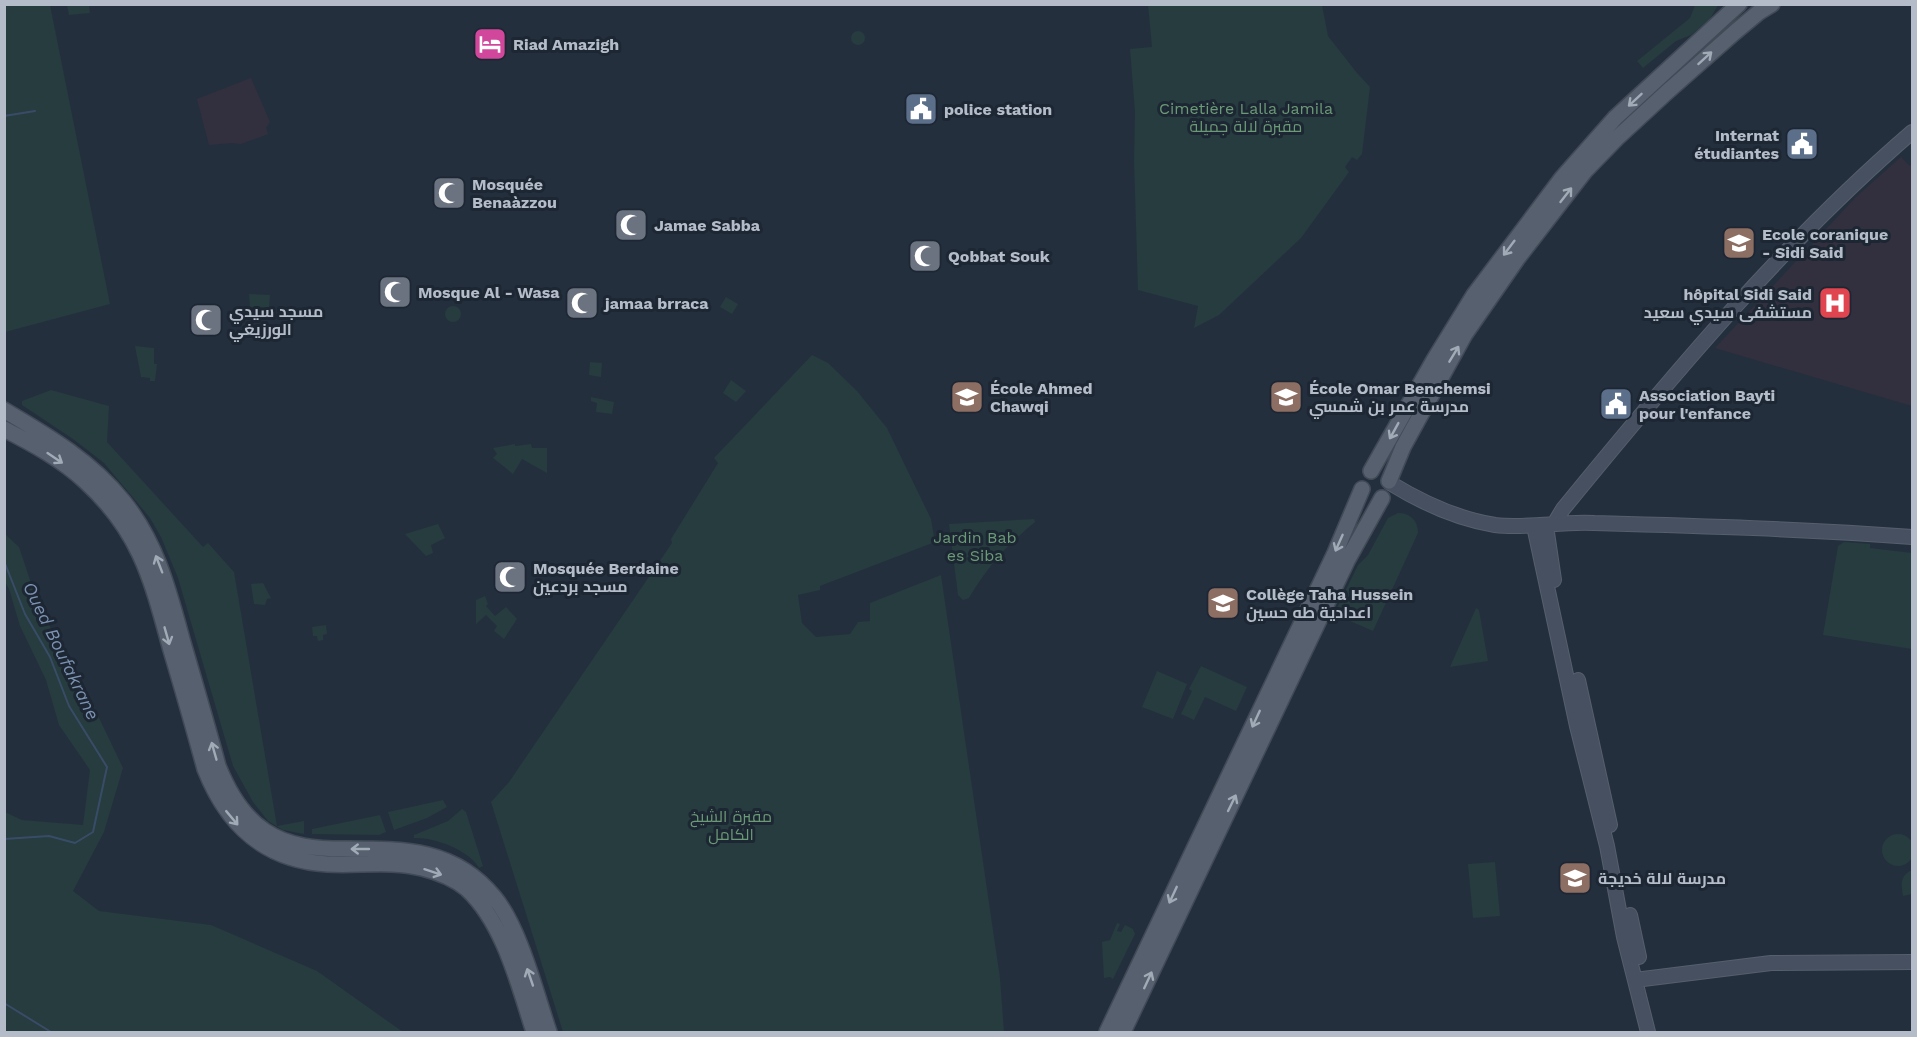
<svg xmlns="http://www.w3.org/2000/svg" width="1917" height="1037" viewBox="0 0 1917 1037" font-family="'Work Sans',Cairo,sans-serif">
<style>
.medical{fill:#32303f}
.green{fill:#263c3f}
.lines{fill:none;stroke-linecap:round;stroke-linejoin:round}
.stream{stroke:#394c67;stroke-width:2}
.secondary-casing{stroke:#565f6c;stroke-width:16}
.primary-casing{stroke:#414a57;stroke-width:18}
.secondary{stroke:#465061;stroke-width:14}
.primary{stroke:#56606e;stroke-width:15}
.oneway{stroke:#a1aab7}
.labels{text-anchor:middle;stroke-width:6;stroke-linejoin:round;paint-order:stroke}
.poi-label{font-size:16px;font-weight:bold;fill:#b4bcc9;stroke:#1d2633;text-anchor:start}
.park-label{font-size:16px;fill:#6b9a76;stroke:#1d2633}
.water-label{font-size:18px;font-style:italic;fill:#7c92b1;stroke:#1d2633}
</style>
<rect width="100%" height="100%" fill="#242f3e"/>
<path class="medical" d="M251,78L270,122L266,128L268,134L241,144L232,143L209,145L197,99Z
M1901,157L1910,166L1912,162V406L1715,348L1856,197Z"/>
<path class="green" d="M5,4L50,5L110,304L5,332Z
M67,5H89L90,13L69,15Z
M1148,5H1322L1328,36L1357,73L1370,87L1362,154L1357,160L1352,157L1345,167L1349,172L1301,238L1219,315L1194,328L1198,306L1138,290L1134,161L1135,112L1130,49L1152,47Z
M1695,5H1718L1710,19L1691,35L1676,41L1643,68L1637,61L1690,18Z
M851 38a7 7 0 1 1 14 0a7 7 0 1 1-14 0Z
M249,294L270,295L269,308L250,307Z
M726,297L738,304L732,314L720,307Z
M445 314a8 8 0 1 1 16 0a8 8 0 1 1-16 0Z
M135,346L154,348V364H157L155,381H150V378L141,377Z
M812,355L828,363L857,391L887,428L931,519L935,542L820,586V590L798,595L802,623L816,637L850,634L858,622L870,621V603L941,575L1000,978L1004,1032H563L491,802L509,782L672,543L671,539L718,463L714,458Z
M590,362L602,363L601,377L589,375Z
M731,380L746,391L736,402L723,393Z
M51,390L109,406L107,442L203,547L208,543L234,572L277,826L304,821V834L283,830L268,821L253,802L233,766L178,578L161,537L150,518L104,463L73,439L22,405V401Z
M591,397L614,402L612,414L596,412L597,403L591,401Z
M515,444V446L531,444L532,448H547V473L522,459L513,474L493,458L497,454L493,448Z
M1398,513C1410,513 1418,520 1418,533L1373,631L1334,614L1358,565L1368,555L1388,518Z
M1034,519L1035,522C1005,547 990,564 969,598L963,600L958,595L949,524Z
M438,524L445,538L431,545L433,553L426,556L405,534Z
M4,533L19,547L39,607L91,701L123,768L104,832L73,891L99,911L211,925L317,971L403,1032H5V812L22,820L83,825L90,770L59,725L46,680L20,626L9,589L5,582Z
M1844,542L1870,544V548L1912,553V649L1823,635L1838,546Z
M263,583L271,598L267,599L265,605L254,604L251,584Z
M485,596L488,604L486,606L495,616L506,607L517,619L504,639L494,631L497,626L486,615L476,624V600Z
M1476,608L1479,610L1488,661L1450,667Z
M326,625L327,634L323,635V640L318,641L317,636H313L312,627Z
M1201,666L1247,687L1236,711L1205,697L1194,720L1181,714L1192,691L1189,689Z
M1157,671L1187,684L1173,719L1142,707Z
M443,800L447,807L427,818L394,830L388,812Z
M462,809L466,812L483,866L479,868C469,850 434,837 414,838V835L448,821Z
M380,815L386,832L379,835L312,834V829Z
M1882 850a16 16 0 1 1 32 0a16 16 0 1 1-32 0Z
M1495,862L1500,916L1473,918L1468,864Z
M1912,870V894L1903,896C1901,883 1900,876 1912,870Z
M1117,923L1120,924L1117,931L1121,932L1125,925L1133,929L1135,934L1113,979L1110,977L1104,978L1102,942L1110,940Z"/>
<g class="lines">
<path class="stream" d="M4,116L35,111
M4,561L25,614L50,657L69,706L107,767L93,832L75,843L49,836L4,839
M4,1003L51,1032"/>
<g class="secondary-casing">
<path id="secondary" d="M1390,483C1421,502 1457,519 1495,525C1528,529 1561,521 1594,523C1701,526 1807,529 1912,537
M1554,524L1563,509C1671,377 1782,244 1912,132
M1534,526L1577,726L1607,846L1624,937L1648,1032
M1546,526L1554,580
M1578,680L1610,825
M1630,915L1639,957
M1635,980L1771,963L1912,962"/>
</g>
<g class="primary-casing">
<path id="primary" d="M4,410C48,436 91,461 123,501C157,543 169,592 183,643C195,684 207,725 218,766C228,791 242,816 265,831C289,847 317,849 345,849C403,849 454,848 494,897C520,928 536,994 549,1032
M4,429C33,444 61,459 85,481C141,532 152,581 171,650C183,690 194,729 205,769C227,825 264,860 327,864C359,866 390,860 422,868C438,872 454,878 467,889C504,923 519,986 534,1032
M1371,471L1434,360L1474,295L1562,178L1615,118L1739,4
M1389,481L1403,447L1465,334L1517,259L1585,171L1616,139L1667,92L1735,32L1759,12L1772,4
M1107,1032L1335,553L1362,489
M1123,1032L1348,559L1382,498"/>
</g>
<use href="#secondary" class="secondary"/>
<use href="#primary" class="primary"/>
</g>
<defs><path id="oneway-shaft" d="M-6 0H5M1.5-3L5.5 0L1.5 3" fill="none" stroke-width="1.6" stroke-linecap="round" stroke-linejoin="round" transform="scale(1.5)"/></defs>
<g class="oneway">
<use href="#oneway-shaft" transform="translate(1705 58) rotate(-42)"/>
<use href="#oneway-shaft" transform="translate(1635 100) rotate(137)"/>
<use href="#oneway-shaft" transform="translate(1566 195) rotate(-52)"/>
<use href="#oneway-shaft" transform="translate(1509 248) rotate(127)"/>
<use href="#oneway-shaft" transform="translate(1454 354) rotate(-59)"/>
<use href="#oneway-shaft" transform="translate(1394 431) rotate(119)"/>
<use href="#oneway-shaft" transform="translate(55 458) rotate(34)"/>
<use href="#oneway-shaft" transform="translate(1339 543) rotate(114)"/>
<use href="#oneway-shaft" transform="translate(159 564) rotate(-111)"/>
<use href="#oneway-shaft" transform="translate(167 636) rotate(74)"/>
<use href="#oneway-shaft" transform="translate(1256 719) rotate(115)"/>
<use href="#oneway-shaft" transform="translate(214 751) rotate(-106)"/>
<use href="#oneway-shaft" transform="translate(1232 803) rotate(-64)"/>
<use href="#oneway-shaft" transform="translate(232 818) rotate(50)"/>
<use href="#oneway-shaft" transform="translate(360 849) rotate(-180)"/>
<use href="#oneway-shaft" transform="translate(433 872) rotate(18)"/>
<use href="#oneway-shaft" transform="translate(1173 895) rotate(115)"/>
<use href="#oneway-shaft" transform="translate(530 977) rotate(-109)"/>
<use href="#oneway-shaft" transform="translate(1148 980) rotate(-65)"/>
</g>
<defs>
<g id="hotel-square" transform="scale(1.725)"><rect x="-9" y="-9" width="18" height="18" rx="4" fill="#d1479c" stroke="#1d2633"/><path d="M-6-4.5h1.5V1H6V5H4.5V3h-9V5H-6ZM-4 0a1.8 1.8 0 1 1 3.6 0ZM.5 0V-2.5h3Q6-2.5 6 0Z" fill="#fff"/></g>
<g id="civic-square" transform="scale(1.725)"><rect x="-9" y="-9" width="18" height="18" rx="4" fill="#5c6f8a" stroke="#1d2633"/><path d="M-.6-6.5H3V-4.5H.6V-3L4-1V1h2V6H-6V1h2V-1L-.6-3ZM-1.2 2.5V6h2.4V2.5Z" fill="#fff"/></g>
<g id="mosque-square" transform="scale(1.725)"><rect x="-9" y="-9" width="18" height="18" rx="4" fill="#6b7280" stroke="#1d2633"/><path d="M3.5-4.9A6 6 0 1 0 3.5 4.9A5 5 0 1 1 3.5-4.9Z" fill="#fff"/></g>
<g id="school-square" transform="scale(1.725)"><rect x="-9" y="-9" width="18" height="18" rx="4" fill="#8d6e63" stroke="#1d2633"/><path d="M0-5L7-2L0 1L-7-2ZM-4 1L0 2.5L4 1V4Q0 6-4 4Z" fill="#fff"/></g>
<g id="hospital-square" transform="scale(1.725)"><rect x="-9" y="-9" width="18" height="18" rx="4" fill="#e0444e" stroke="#1d2633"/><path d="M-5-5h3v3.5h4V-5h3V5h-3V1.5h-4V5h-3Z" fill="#fff"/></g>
</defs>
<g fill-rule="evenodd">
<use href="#hotel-square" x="490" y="44"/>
<use href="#civic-square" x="921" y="109"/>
<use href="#civic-square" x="1802" y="144"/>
<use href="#mosque-square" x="449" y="193"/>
<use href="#mosque-square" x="631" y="225"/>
<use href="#school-square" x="1739" y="243"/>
<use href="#mosque-square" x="925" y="256"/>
<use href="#mosque-square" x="395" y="292"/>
<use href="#mosque-square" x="582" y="303"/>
<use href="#hospital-square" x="1835" y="303"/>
<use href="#mosque-square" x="206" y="320"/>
<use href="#school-square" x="967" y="397"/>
<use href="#school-square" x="1286" y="397"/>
<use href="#civic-square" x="1616" y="404"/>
<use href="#mosque-square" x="510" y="577"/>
<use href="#school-square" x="1223" y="603"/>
<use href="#school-square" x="1575" y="878"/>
</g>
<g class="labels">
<g class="poi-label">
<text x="513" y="50">Riad Amazigh</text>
<text x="944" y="115">police station</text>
<text x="1779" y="141" text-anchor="end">Internat<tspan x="1779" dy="18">étudiantes</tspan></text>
<text x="472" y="190">Mosquée<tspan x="472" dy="18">Benaàzzou</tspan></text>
<text x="654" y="231">Jamae Sabba</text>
<text x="1762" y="240">Ecole coranique<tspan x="1762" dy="18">- Sidi Said</tspan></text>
<text x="948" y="262">Qobbat Souk</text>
<text x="418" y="298">Mosque Al - Wasa</text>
<text x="1812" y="300" text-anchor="end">hôpital Sidi Said<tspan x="1812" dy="18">مستشفى سيدي سعيد</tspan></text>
<text x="605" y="309">jamaa brraca</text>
<text x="229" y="317">مسجد سيدي<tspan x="229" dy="18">الورزيغي</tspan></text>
<text x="990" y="394">École Ahmed<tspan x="990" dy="18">Chawqi</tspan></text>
<text x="1309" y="394">École Omar Benchemsi<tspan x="1309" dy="18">مدرسة عمر بن شمسي</tspan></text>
<text x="1639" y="401">Association Bayti<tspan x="1639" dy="18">pour l'enfance</tspan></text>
<text x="533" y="574">Mosquée Berdaine<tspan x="533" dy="18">مسجد بردعين</tspan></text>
<text x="1246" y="600">Collège Taha Hussein<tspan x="1246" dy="18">اعدادية طه حسين</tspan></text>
<text x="1598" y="884">مدرسة لالة خديجة</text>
</g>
<g class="park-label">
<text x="1246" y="114">Cimetière Lalla Jamila<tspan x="1246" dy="18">مقبرة لالة جميلة</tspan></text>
<text x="975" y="543">Jardin Bab<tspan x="975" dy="18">es Siba</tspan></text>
<text x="731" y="822">مقبرة الشيخ<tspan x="731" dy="18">الكامل</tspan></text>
</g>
<g class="water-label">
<text transform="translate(61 651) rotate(64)" y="6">Oued Boufakrane</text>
</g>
</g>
<rect width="1917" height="1037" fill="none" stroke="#b4bcc9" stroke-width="12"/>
</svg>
